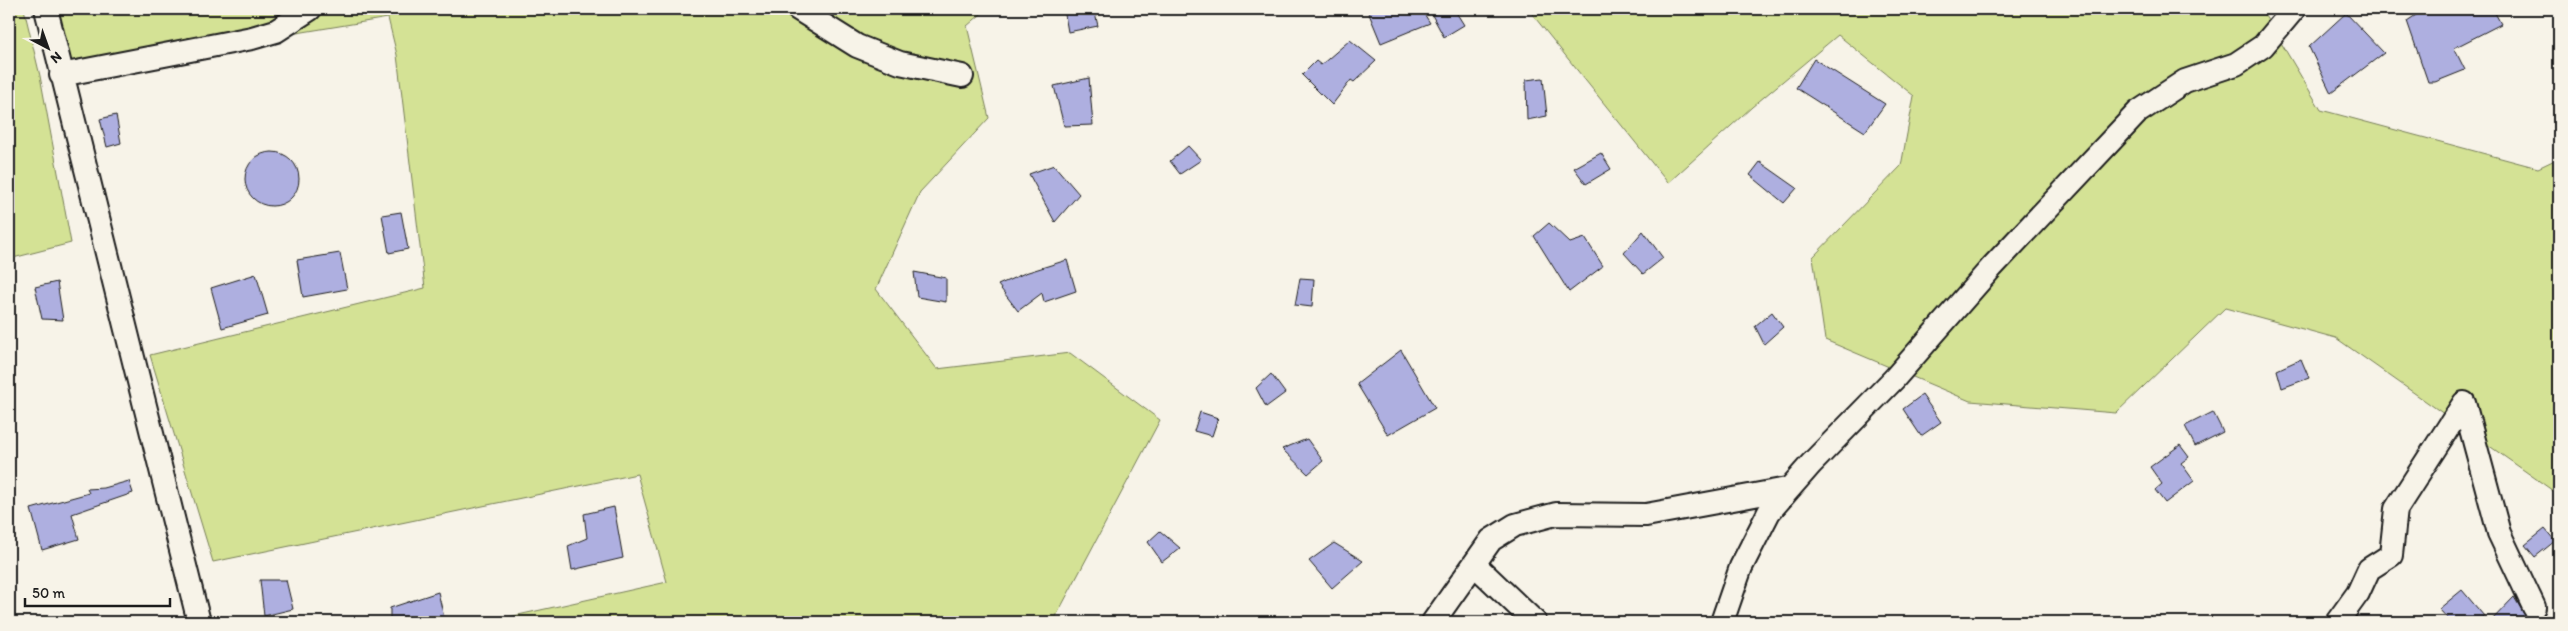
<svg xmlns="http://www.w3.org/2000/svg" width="2568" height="631" viewBox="0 0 2568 631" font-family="Itim,sans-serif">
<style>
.green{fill:#d4e295;stroke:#787f58}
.building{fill:#aeafe0;stroke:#1c1c1c}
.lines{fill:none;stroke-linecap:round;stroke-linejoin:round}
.street-casing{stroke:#1c1c1c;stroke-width:26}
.street{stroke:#f7f3e8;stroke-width:22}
</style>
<rect width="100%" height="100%" fill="#f7f3e8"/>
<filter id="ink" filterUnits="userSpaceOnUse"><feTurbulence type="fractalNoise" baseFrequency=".02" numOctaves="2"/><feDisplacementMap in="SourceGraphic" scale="10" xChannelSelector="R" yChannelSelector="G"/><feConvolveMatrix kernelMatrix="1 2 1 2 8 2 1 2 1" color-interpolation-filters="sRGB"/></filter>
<g filter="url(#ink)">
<path class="green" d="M9,9H24L40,76L71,243L9,259Z
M58,9H987L967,26L989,118L920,192L876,289L937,369L1070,353L1160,420L1053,622H510L509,617L667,582L637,474L213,562L150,355L425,288L397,55L388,18L72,70Z
M1528,9H2261L2321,110L2538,168L2559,158V495L2336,338L2225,308L2116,413L1970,401L1825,340L1813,257L1901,166L1914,96L1838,35L1752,107L1668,183Z"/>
<path class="building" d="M1064,9H1094L1098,26L1068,32Z
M1367,9H1421L1430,23L1381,43Z
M1443,9H1454L1464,25L1444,37L1432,15Z
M2425,9H2493L2501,24L2454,48L2465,70L2435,82H2428L2407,21Z
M2346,13L2384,53L2331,93L2309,47Z
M1350,40L1376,61L1354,82L1351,80L1332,105L1302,75L1316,61L1321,65Z
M1814,59L1885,104L1865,132L1796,88Z
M1089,78L1093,125L1064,126L1054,86Z
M1543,78L1547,116L1527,120L1526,80Z
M116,115L121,143L107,147L100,119Z
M1188,146L1201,160L1180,174L1170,161Z
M245 179a27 27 0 1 1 54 0a27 27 0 1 1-54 0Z
M1601,153L1611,169L1586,184L1574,168Z
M1760,162L1797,188L1784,203L1750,175Z
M1054,165L1079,194L1055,222L1029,174Z
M401,212L408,249L389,253L382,215Z
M1549,223L1570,243L1585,238L1603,266L1569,292L1534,236Z
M1643,231L1663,258L1643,274L1624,253Z
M340,253L347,289L303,297L297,260Z
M1067,260L1076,291L1044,302L1042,293L1018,311L998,285L1025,273Z
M914,272L946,278V302L917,297Z
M256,274L268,315L222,328L211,288Z
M1300,278L1314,279L1312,307L1295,305Z
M57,282L63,320L42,319L35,287Z
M1772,312L1783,327L1764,344L1755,326Z
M1401,350L1435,408L1388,435L1357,384Z
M2301,359L2309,378L2282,388L2277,370Z
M1271,374L1285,393L1266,407L1256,388Z
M1922,395L1941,422L1921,436L1903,409Z
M1200,412L1218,418L1212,436L1194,431Z
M2213,412L2223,432L2195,446L2185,426Z
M1307,439L1323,461L1308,474L1282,449Z
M2180,445L2189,457L2181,463L2194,481L2165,503L2155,490L2162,484L2150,467Z
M129,481L133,493L72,514L79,539L42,550L31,509L89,493L87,489L104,488Z
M614,507L623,558L572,570L568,546L587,538L584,514Z
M2545,529L2555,541L2535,557L2525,545Z
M1160,531L1180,548L1162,562L1148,542Z
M1334,543L1363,561L1332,588L1309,561Z
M260,580H286L293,609L264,616Z
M2462,590L2484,616L2476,622H2451L2439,609Z
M438,592L445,622H390V608Z
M2514,597L2526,617L2538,619L2541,622H2490Z"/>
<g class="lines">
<g class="street-casing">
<path id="street" d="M46,9L199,622
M798,9L857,46L900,63L962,76
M61,75L252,38L276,31L310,9
M1474,564L1535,622
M1433,622L1491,540L1515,525L1556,514L1646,515L1787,489
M1722,622L1741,567L1769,512L1811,464L1894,379L1992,267L2138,112L2185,81L2236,64L2263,46L2294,9
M2337,622L2358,593L2369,569L2391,555L2396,509L2464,403L2499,533L2534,607"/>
</g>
<use href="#street" class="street"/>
</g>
</g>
<rect width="2568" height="631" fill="none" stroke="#f7f3e8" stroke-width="30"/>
<rect x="15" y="15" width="2538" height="601" fill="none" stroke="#1c1c1c" stroke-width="2" filter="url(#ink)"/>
<g transform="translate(48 48) rotate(139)" stroke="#f7f3e8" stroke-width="4" paint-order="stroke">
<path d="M0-4L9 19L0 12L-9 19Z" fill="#1c1c1c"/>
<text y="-8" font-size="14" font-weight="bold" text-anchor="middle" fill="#1c1c1c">N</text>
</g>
<path d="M25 598v8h145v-8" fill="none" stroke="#1c1c1c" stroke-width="2.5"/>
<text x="32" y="598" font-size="15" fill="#1c1c1c" stroke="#f7f3e8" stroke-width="4" paint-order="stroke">50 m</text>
</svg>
